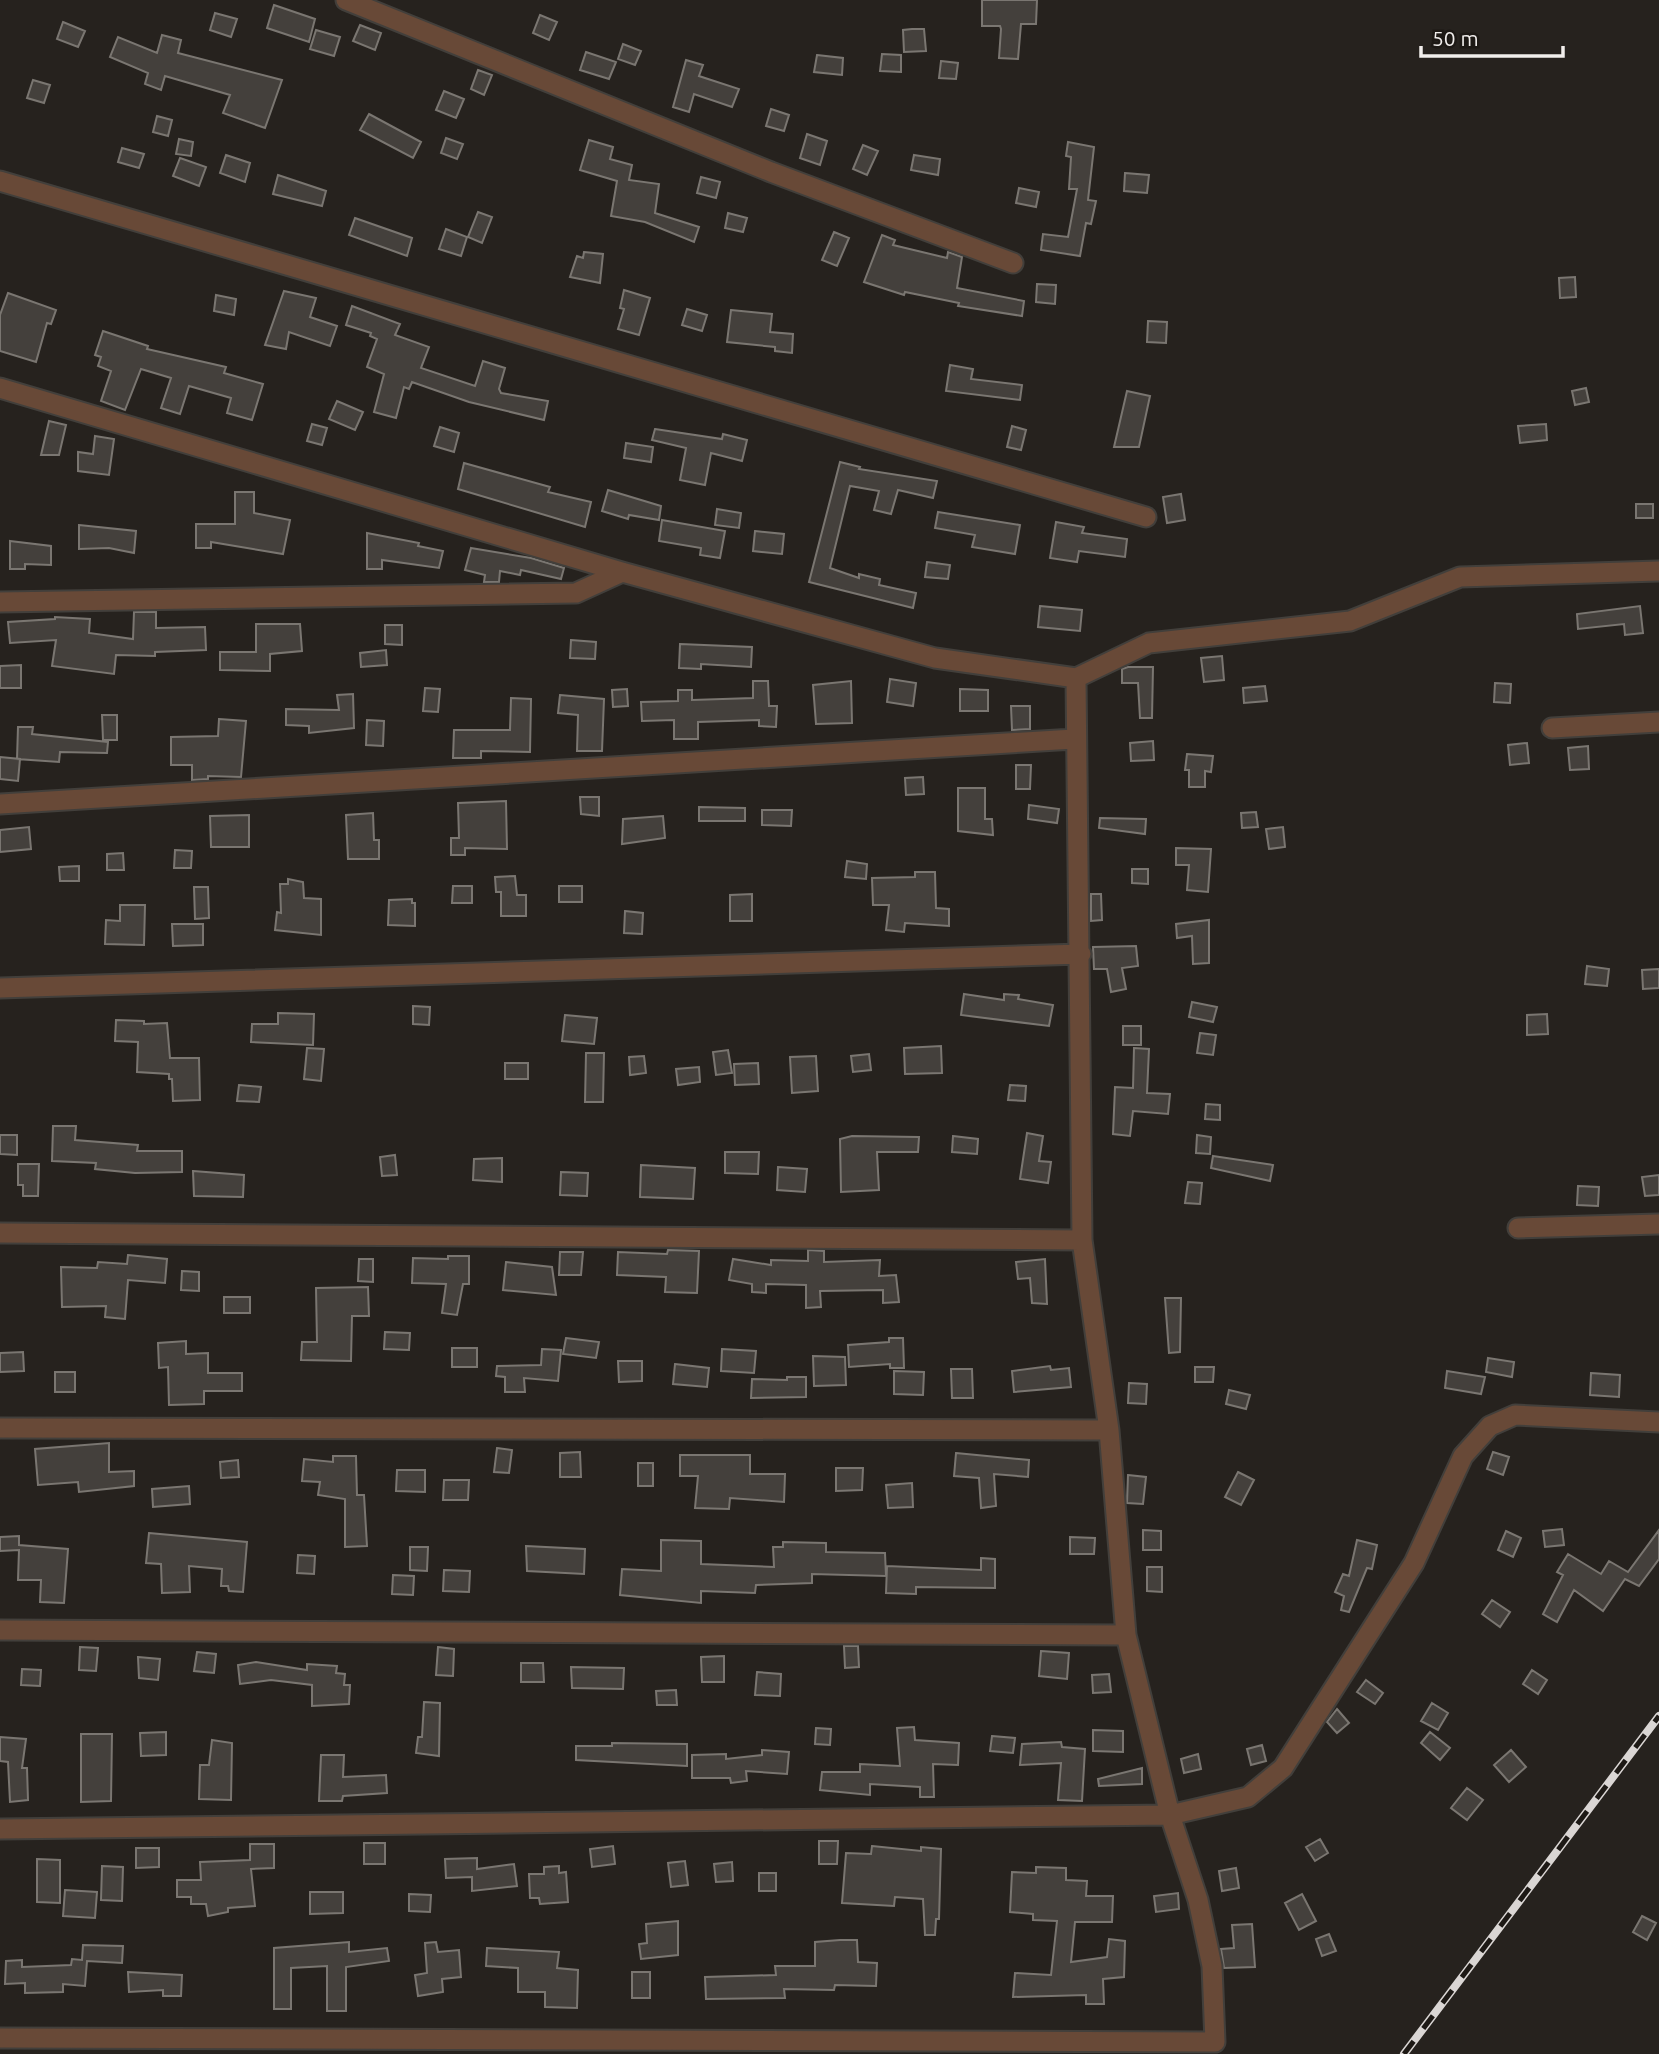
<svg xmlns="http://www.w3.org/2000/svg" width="1659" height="2054" viewBox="0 0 1659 2054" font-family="Ubuntu,sans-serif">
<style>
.building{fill:#44403c;stroke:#7a7671;stroke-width:2}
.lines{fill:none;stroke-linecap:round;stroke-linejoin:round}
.street-casing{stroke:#423f3b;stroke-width:23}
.street{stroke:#684937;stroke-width:19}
.rail-casing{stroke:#dad6d4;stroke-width:8}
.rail{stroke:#1d1915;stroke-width:5;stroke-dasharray:16;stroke-linecap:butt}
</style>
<rect width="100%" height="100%" fill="#26221e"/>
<path class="building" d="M982,0H1037L1036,24H1021L1018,59L999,58L1001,29L1000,26H982Z
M274,5L315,19L309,42L267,28Z
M215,13L237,19L231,37L210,30Z
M540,15L557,22L549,40L533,33Z
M63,22L85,31L78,47L57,39Z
M360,25L381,33L375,50L353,41Z
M912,29H924L926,51L904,52L903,30Z
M316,30L340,37L334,56L310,49Z
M162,35L181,40L178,53L282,80L265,128L223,113L230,95L165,76L161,90L145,84L148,73L110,57L118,37L157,53Z
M623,44L641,51L635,65L618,59Z
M586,52L616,62L609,79L580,70Z
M882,54L901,55V72L880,71Z
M817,55L843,58L842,75L814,72Z
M686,60L703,65L699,76L739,89L732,107L694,94L689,112L673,107Z
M941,61L958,63L956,79L939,78Z
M478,70L492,75L484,95L471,89Z
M33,80L50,85L44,103L27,98Z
M444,91L464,99L456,118L436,110Z
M771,109L789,115L784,131L766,126Z
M369,114L421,142L413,158L360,130Z
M157,116L172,120L168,136L153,132Z
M807,134L827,141L820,165L800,158Z
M446,138L463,144L457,159L441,153Z
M179,139L193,142L191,156L176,154Z
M589,140L613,147L610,159L632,165L629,180L659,184L655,213L699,227L694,242L645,222L611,216L617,181L580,170Z
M1068,142L1094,147L1088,200L1096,201L1091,224L1086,223L1080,256L1041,250L1043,234L1068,237L1077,189H1069L1071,157L1066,156Z
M863,145L878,151L867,175L853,169Z
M122,148L144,154L139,168L118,162Z
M226,155L250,163L245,182L220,173Z
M914,155L940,159L938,175L911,170Z
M180,158L206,167L199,186L173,176Z
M1125,173L1149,175L1147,193L1124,191Z
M278,175L326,191L322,206L273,194Z
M701,177L720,182L716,198L697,193Z
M1019,188L1039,192L1036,207L1016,203Z
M478,212L492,217L482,243L468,237Z
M728,213L747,218L743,232L725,228Z
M355,218L412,238L407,256L349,235Z
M446,229L467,237L461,256L439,249Z
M834,232L849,238L837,266L822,260Z
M882,235L895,240L893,245L947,258L948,252L962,257L957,288L1024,301L1022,316L958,306L959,303L905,292L904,295L864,282Z
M584,252L603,254L600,283L570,277L577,256L583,258Z
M1575,277L1576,297L1560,298L1559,278Z
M1037,284L1056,285L1055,304L1036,302Z
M624,290L650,298L639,335L618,329L624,309L620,308Z
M284,291L316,298L310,317L337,326L330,346L289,332L286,349L265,345Z
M8,293L56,310L51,324L47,323L36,362L0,351V315Z
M216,295L236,299L234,315L214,311Z
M352,306L400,324L395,335L429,347L421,368L475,386L483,361L505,368L499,389L501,393L548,401L544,420L469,402L412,382L409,389L404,387L396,418L374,412L384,374L367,367L377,339L370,336L371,333L346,325Z
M687,309L707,315L702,331L682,325Z
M731,310L772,314L770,332L793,334L792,353L775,351V347L727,342Z
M1148,321L1167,322L1166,343L1147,342Z
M103,331L148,346L147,349L226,367L224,373L263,384L252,420L227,413L231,398L189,386L180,414L161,408L171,378L141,369L125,410L101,401L111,371L98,366L101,357L95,355Z
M950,365L973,369L971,379L1022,385L1020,400L946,391Z
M1586,388L1589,402L1575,405L1572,391Z
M1127,391L1150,396L1139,447H1114Z
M337,401L363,412L355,430L329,419Z
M49,421L66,425L59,455H41Z
M312,424L327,428L322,445L307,441Z
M1546,424L1547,440L1520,443L1518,426Z
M1012,426L1026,430L1021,450L1007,447Z
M440,427L459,433L454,452L434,446Z
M655,429L722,439L723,434L747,440L742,461L711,453L705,485L680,480L686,448L652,440Z
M95,436L114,439L109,475L78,471V452L93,454Z
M626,443L653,447L651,462L624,458Z
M840,462L860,467L859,469L937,481L933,498L898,490L891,514L874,510L879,491L850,486L830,568L859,578V574L880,579L879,585L916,593L913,608L809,582Z
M464,463L550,487L548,492L591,502L585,527L458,489Z
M608,490L661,506L659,520L629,515L628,519L602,511Z
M235,492H254V513L290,520L283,554L211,542V548H196V524H235Z
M1181,494L1185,520L1167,523L1163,497Z
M1636,504H1653V518H1636Z
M717,509L741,513L739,528L715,525Z
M938,512L1020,525L1015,554L972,547L975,535L935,528Z
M662,520L725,531L720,558L700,555L701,548L659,541Z
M1056,522L1084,527L1082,533L1127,539L1125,557L1079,551L1077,562L1050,558Z
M79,525L136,531L134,553L109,548L79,549Z
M755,531L784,534L782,554L753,551Z
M367,533L419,543L418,546L443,551L439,568L382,560V569H367Z
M10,541L51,546V565L25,564V569H10Z
M471,548L531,558L564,568L561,579L521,570L520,575L500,571L499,582H484L485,575L465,570Z
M927,562L950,565L948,579L925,577Z
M1040,606L1082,610L1080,631L1038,627Z
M1640,606L1643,633L1625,635L1624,624L1578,629L1577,614Z
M134,612H156V628L205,627L206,650L155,652V656L116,655L114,674L52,666L56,640L10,643L8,622L55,619V617L90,619L89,633L133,639Z
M256,624H300L302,651L270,654V671L220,670V652H256Z
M385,625H402V645L385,644Z
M571,640L596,642L595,659L570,658Z
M680,644L752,647L751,667L701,664V669L679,668Z
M386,650L387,665L361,667L360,653Z
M1222,656L1224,680L1204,682L1201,658Z
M21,665V688H0V666Z
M1128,667H1153L1152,718H1140L1138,683H1122V669Z
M890,679L916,683L913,706L887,702Z
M753,681H768L769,706H777L776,727L759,726V720L698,722V739H674V720L642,721L641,702L678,701V690H692V700L753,698Z
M851,681L852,723L816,724L813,685Z
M1495,683L1511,684L1510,703L1494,702Z
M1265,686L1267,701L1244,703L1243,688Z
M425,688L440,689L438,712L423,711Z
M627,689L628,706L613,707L612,690Z
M960,689L988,690V711H960Z
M353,694L354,728L309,733V726L286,725V709L339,710L337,695Z
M560,695L604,699L602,751H577L578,715L558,713Z
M511,698L531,699L530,752L481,751V758H453L454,730H510Z
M1011,706H1030V729L1012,730Z
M102,715H117V740H103Z
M219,719L246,721L241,777L208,776V779L192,780V765H171V737L218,736Z
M367,720L384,721L383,746L366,745Z
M18,727H33L32,734L108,742L107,753L60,752L59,762L17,759Z
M1153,741L1154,760L1131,761L1130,743Z
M1527,743L1529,763L1510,765L1508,745Z
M1588,746L1589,769L1570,770L1568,748Z
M1187,754L1213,756L1211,772L1205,771V787H1189V770H1185Z
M0,757L20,759L18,781L0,779Z
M1016,765H1031L1030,789H1016Z
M923,777L924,794L906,795L905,778Z
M958,788H985V819H992L993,835L958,831Z
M580,797H599V816L581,814Z
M506,801L507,849L465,848V855H451V838H459L458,803Z
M1029,805L1059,809L1057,823L1028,819Z
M699,807L745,808V821H699Z
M762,810H792L791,826L762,825Z
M1256,812L1258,827L1242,828L1241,813Z
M373,813L374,840H379V859H348L346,815Z
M249,815V847H211L210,816Z
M663,816L665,838L622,844L623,819Z
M1100,818L1146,819L1145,834L1099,828Z
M29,827L31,849L0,852V830Z
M1283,827L1285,847L1269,849L1266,829Z
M1176,848L1211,849L1208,892L1187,890L1189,865H1176Z
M175,850L192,851L191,868H174Z
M123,853L124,870H107V854Z
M847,861L867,864L866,879L845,877Z
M79,866V881H60L59,867Z
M1132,869H1148V884L1132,883Z
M915,872H935L936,908L949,909V926L905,923L904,932L886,930L889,905H873L872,878L915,877Z
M515,876L517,895H526V916H501V892H496L495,877Z
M288,879L303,882L304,898L321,899V935L275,930L277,912L281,913L280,884H288Z
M453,886H472V903H452Z
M559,886H582V902H559Z
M194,887H208L209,918L195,919Z
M752,894V921H730V895Z
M1091,894H1101L1102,920L1091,921Z
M412,899V903H415V926L388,925L389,900Z
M120,905H145L144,945L105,944L106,920L120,921Z
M625,911L643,913L642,934L624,933Z
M1209,920V963L1193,964L1192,936L1177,938L1176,924Z
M172,924H203V945L173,946Z
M1136,946L1138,966L1122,968L1126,989L1111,992L1107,969H1094L1093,947Z
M1587,966L1609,969L1607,986L1585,984Z
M1659,969V988L1643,989L1642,970Z
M964,994L1004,1000V994L1019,995L1018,999L1053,1005L1049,1026L961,1015Z
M1192,1002L1217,1007L1213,1022L1189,1017Z
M413,1006L430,1007L429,1025L413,1024Z
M278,1013L314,1014L313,1045L251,1042L252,1024H278Z
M1547,1014L1548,1034L1527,1035V1015Z
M565,1015L597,1018L594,1044L562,1041Z
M116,1020L144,1021V1024L167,1023L170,1058H199L200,1100L173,1101L172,1079H169V1074L137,1072L138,1042L115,1041Z
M1123,1026H1141V1045H1123Z
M1200,1033L1216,1035L1213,1055L1197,1053Z
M941,1046L942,1073L905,1074L904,1048Z
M307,1048L324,1049L321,1081L304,1079Z
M1134,1048L1149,1049L1147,1093L1170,1094L1168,1114L1133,1111L1130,1136L1113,1134L1115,1087L1133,1088Z
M728,1050L732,1073L716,1075L713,1052Z
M586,1053H604L603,1102H585Z
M869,1054L871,1070L853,1072L851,1056Z
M644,1056L646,1073L630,1075L629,1057Z
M816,1056L818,1091L792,1093L790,1057Z
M505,1063H528V1079H505Z
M758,1063L759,1084L735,1085L734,1064Z
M699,1067L700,1082L678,1085L676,1069Z
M239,1085L261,1087L259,1102L237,1101Z
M1010,1085L1026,1086L1025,1101L1008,1100Z
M1206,1104L1220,1105V1120L1205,1119Z
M53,1126H76L75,1140L138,1145L137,1151H182V1172L135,1173L95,1169L96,1163L52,1161Z
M1027,1133L1043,1136L1039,1161L1051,1162L1048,1183L1020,1179Z
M0,1135H17V1155L0,1154Z
M1197,1135L1211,1137L1210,1154L1196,1153Z
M852,1136L919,1137L918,1152H877L879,1190L841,1192L840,1139Z
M953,1136L978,1139L977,1154L952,1152Z
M725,1152H759L758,1174L725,1173Z
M395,1155L397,1175L382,1176L380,1157Z
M1213,1156L1273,1165L1270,1181L1211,1168Z
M502,1158V1182L473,1180L474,1159Z
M18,1164H39L38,1196H23V1185H18Z
M641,1165L695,1168L693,1199L640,1197Z
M778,1167L807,1169L805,1192L777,1190Z
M193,1171L244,1175L243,1197L194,1196Z
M561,1172L588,1173L587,1196L560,1195Z
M1659,1175V1195L1645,1196L1642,1177Z
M1188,1182L1202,1183L1200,1204L1185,1203Z
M1578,1186L1599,1187L1598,1206L1577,1205Z
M668,1250L699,1251L697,1293L665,1292L666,1277L617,1275L618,1252L667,1254Z
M808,1250L824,1251V1262L880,1260L879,1276L896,1275L899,1302L883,1303V1290L820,1291L821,1307L806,1308V1285L766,1284V1293L752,1292V1284L729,1280L733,1259L771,1265V1260L808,1261Z
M560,1252H583L581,1275H559Z
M128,1255L167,1259L165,1283L128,1280L125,1319L105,1317L106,1306L62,1307L61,1267L97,1268L98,1262L127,1264Z
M448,1256H469V1284H463L457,1315L442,1313L446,1284L412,1283L413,1258L448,1259Z
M359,1259H373V1282L358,1281Z
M1045,1259L1047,1304L1032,1303L1030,1278L1018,1279L1016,1262Z
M506,1262L552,1267L556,1295L503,1290Z
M182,1271L199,1272V1291L181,1290Z
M368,1287L369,1316H352L351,1361L301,1360L302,1342H317L316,1288Z
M224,1297H250V1313H224Z
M1165,1298H1181L1180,1352L1169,1353Z
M385,1332L410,1333L409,1350L384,1349Z
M566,1338L599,1342L596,1358L563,1354Z
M889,1338H903L904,1368H890V1364L849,1367L848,1345L889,1342Z
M186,1341V1354L208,1353V1373H242V1391H204V1404L169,1405L168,1367L159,1368L158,1343Z
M452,1348H477V1367H452Z
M542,1349L561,1350L558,1381L524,1378L525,1392H505V1377L496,1376L497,1366L541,1365Z
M722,1349L756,1351L754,1373L721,1371Z
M23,1352L24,1371L0,1372V1353Z
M813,1356L845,1357L846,1385L814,1386Z
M1488,1358L1514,1362L1512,1377L1486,1372Z
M618,1361H642V1381L619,1382Z
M675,1364L709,1368L707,1387L673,1384Z
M1050,1366L1051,1370L1069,1368L1071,1387L1014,1392L1012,1371Z
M1195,1367H1214L1213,1382H1195Z
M951,1369H972L973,1398H952Z
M894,1371L924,1372L923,1395L894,1394Z
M1447,1371L1485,1377L1481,1394L1445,1388Z
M55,1372H75V1392H55Z
M1591,1373L1620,1375L1619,1397L1590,1395Z
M787,1377H806V1397L751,1398L752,1379L787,1380Z
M1129,1383L1147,1384L1146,1404L1128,1403Z
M1229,1390L1250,1395L1246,1409L1226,1404Z
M109,1443V1472L134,1471V1486L79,1492L78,1482L38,1485L35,1449Z
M497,1448L512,1450L509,1473L494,1472Z
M580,1452L581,1477H560V1453Z
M1493,1452L1509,1457L1503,1475L1487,1469Z
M956,1453L1029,1460L1028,1477L994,1474L996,1506L981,1508L979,1478L954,1476Z
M680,1455H750V1474H785L784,1502L730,1498L729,1509L695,1508L698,1476H680Z
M333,1456H356L357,1495H364L367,1546L345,1547V1499L318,1495L320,1482L302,1481L304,1459L333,1462Z
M238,1460L239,1477L221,1478L220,1462Z
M638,1463H653V1486H638Z
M836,1468H863L862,1490L836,1491Z
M397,1470H425V1492L396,1491Z
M1238,1472L1254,1480L1241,1505L1225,1497Z
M1128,1475L1146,1477L1143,1504L1127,1503Z
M444,1480H469L468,1500H443Z
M912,1483L913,1507L888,1508L886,1485Z
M189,1486L190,1504L153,1507L152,1489Z
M1562,1529L1564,1545L1545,1547L1543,1531Z
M1143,1530L1161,1531V1550H1143Z
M1659,1530V1559L1639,1586L1625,1579L1603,1611L1574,1590L1557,1622L1543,1614L1563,1575L1557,1572L1568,1554L1601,1574L1609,1561L1628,1572Z
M1506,1531L1521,1538L1513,1557L1498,1550Z
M149,1533L247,1542L243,1592L229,1591L228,1586H221L222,1569L189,1566L190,1592L162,1593L161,1564L146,1563Z
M19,1536V1545L68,1549L64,1603L40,1602L41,1580H18L19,1550L0,1551V1537Z
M1070,1537L1095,1538L1094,1554H1070Z
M661,1540L701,1541V1564L774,1567L773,1547H783V1542L826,1543V1552L885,1553L886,1576L812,1574V1583L756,1585L755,1593L701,1591V1603L620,1595L622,1569L661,1571Z
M1357,1540L1377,1545L1372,1569L1367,1568L1349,1612L1341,1610L1344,1596L1335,1592L1343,1574L1349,1576Z
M526,1546L585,1549L584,1574L527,1571Z
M410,1547H428L427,1571L410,1570Z
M298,1555L315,1556L314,1574L297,1573Z
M981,1558L995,1559V1588L916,1587V1594L886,1593L887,1566L981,1570Z
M1147,1567H1162V1592L1147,1591Z
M444,1570L470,1571L469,1592L443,1591Z
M393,1575L414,1576L413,1595L392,1594Z
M1492,1600L1510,1612L1500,1627L1482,1614Z
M844,1646H858L859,1667L845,1668Z
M80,1647L98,1648L96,1671L79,1670Z
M438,1647L454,1649L453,1676L436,1675Z
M1041,1651L1069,1653L1067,1679L1039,1676Z
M197,1652L216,1654L214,1673L194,1671Z
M724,1656V1682H702L701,1657Z
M138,1657L160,1659L158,1680L139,1678Z
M256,1662L307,1670V1664L337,1666L336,1673L345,1674L344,1685H350L349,1704L312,1706V1685L271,1680L240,1684L238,1665Z
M521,1663H543L544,1682H521Z
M571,1667L624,1668L623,1689L572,1688Z
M22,1669L41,1670L40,1686L21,1685Z
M1532,1670L1547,1680L1538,1694L1523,1684Z
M757,1672L781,1674L780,1696L755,1695Z
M1109,1674L1111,1692L1093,1693L1092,1675Z
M1366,1680L1383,1693L1375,1704L1357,1692Z
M676,1690L677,1705H657L656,1691Z
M424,1702L440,1703L439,1756L416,1753L418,1737H422Z
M1432,1703L1448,1713L1438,1730L1421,1721Z
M1337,1709L1349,1723L1337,1733L1327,1722Z
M914,1727L915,1740L959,1743L958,1765L933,1764L934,1797H920V1787L870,1784V1795L820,1790L822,1772H860V1764L900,1766L897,1728Z
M816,1728L831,1729L830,1745L815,1744Z
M1093,1730L1123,1731V1752L1093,1751Z
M166,1732V1755L141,1756L140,1733Z
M1430,1732L1450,1748L1440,1760L1421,1743Z
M81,1734H112L111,1801L81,1802Z
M992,1736L1015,1738L1013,1753L990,1751Z
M0,1737L26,1739L22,1768H27L28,1800L10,1802L8,1762L0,1761Z
M212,1740L232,1743L231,1800L199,1799L200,1765H209Z
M1061,1742L1062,1747L1085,1749L1082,1801L1058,1800L1061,1763L1020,1765L1022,1744Z
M612,1743L687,1744V1766L576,1760V1746H612Z
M1262,1745L1266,1761L1251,1765L1247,1749Z
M762,1750L789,1752L787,1774L746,1771L747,1781L731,1783L730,1778H692V1755L726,1754V1759L762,1755Z
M1511,1750L1526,1767L1509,1782L1494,1765Z
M1198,1754L1201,1769L1184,1773L1181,1759Z
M321,1755H344L343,1777L386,1775L387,1793L343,1796L342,1801H319Z
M1142,1768V1784L1099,1786L1098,1779Z
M1467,1788L1483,1800L1467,1820L1451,1808Z
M1320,1839L1328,1853L1315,1861L1306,1847Z
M819,1841H838L837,1864H819Z
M364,1843H385V1864H364Z
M250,1844H274V1868L251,1869L255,1906L228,1908V1912L208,1916L206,1904H191V1897H177V1880H201L200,1862L250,1860Z
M613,1846L615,1864L592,1867L590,1849Z
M872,1846L921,1851V1847L941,1849L939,1919H936L935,1935H925L923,1899L895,1897L894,1906L842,1903L846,1853L871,1854Z
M136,1848H159V1867L136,1868Z
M477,1858V1869L514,1864L517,1886L472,1891V1877L446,1878L445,1859Z
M37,1859L60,1860V1903L37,1902Z
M685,1861L688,1885L671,1887L668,1863Z
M732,1862L733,1881L716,1882L714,1864Z
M102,1866L123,1867L122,1901L101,1900Z
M559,1866V1873L566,1872L568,1902L540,1904L539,1898H530L529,1874H544V1867Z
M1036,1867L1066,1868V1880L1087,1881L1086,1896H1113L1112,1922H1075L1071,1962L1107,1957L1109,1939L1125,1941L1124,1977L1103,1979L1104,2004H1086V1995L1013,1997L1015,1973L1051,1975L1057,1921L1033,1920V1914L1010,1912L1012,1872L1036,1873Z
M1236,1868L1239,1888L1222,1891L1219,1871Z
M759,1873H776V1891H759Z
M65,1890L97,1892L95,1918L63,1916Z
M310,1892H343V1913L310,1914Z
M1178,1893L1179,1909L1156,1912L1154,1896Z
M409,1894L431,1895L430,1912L409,1911Z
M1302,1894L1316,1921L1299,1930L1285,1903Z
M1642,1916L1656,1923L1647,1940L1633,1932Z
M678,1921V1955L641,1959L639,1944L647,1943L646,1924Z
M1252,1924L1255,1967L1224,1968L1221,1949L1234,1948L1232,1925Z
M1329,1934L1336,1951L1322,1956L1316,1939Z
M840,1940H857L858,1962L877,1963L876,1986L835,1985L834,1990L784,1989L785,1998L706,1999L705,1977L776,1975L775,1966H815V1942Z
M349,1942V1952L387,1948L389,1961L346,1967V2011H327V1966L291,1968V2009H274V1948Z
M436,1942L438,1952L459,1950L461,1977L442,1979L443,1992L418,1996L415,1975L427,1973L425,1943Z
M83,1945L123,1946L122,1963L87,1961L85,1986L63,1984V1992L25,1993V1983L5,1984L6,1961L22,1960V1967L71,1965L72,1959L82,1960Z
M487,1948L559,1952L557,1968L578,1970L577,2008L545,2007V1992H518V1968L486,1966Z
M128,1972L182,1975L181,1996H163V1990L129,1992Z
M632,1972H650V1998H632Z"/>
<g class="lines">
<g class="street-casing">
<path id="street" d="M346,0L771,172L1013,263
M0,181L1146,517
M0,388L622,572L935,658L1076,678L1149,643L1350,621L1460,577L1659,571
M0,602L576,593L622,572
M1552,728L1659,722
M0,804L1074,739
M0,988L1081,954
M1518,1228L1659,1224
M0,1233L1082,1240
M0,1428L1109,1430
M0,1630L1126,1635
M0,1829L1170,1815L1248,1797L1283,1768L1414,1563L1463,1456L1490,1426L1515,1415L1659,1422
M0,2038L1215,2042L1212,1966L1198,1900L1170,1815L1126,1635L1109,1430L1082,1240L1076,678"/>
</g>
<use href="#street" class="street"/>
<g class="rail-casing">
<path id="rail" d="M1404,2054L1659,1716"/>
</g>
<use href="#rail" class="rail"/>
</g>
<path d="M1421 46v10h142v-10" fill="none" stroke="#f1eeec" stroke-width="3.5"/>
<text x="1432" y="46" font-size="21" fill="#f1eeec" stroke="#1d1915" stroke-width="5" paint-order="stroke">50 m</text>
</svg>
